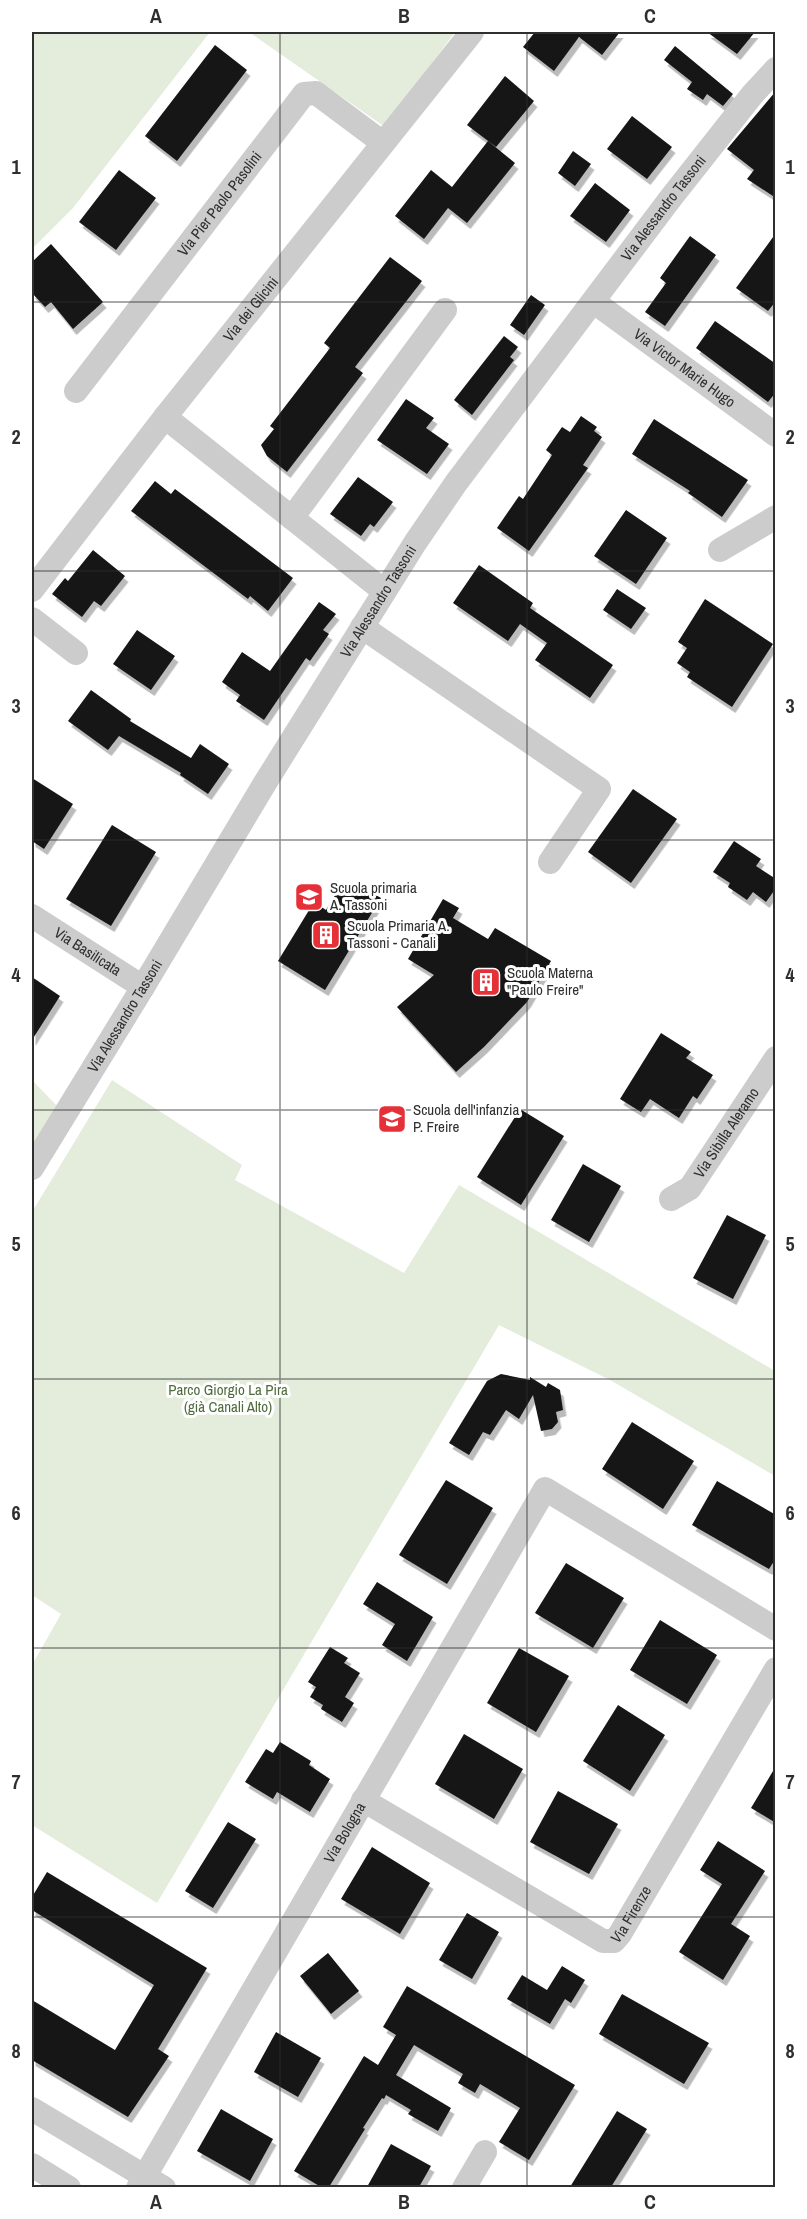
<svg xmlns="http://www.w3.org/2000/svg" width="807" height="2219" viewBox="0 0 807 2219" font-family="'Archivo Narrow',sans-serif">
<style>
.green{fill:#e4ecdc}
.building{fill:#161616;filter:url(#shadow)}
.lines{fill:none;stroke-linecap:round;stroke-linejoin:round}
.minor{stroke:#ccc;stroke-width:24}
.grid{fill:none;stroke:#2f2f2f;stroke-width:1.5;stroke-opacity:0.55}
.labels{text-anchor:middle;stroke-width:6;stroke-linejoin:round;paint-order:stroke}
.street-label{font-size:15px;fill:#2f2f2f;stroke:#fff}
.poi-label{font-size:15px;fill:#2f2f2f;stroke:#fff;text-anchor:start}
.park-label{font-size:15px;fill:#506a3c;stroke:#fff}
.neatline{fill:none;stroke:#2f2f2f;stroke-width:2}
.grid-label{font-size:20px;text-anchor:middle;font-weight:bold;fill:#2f2f2f}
</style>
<defs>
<filter id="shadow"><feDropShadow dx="3.5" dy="6" stdDeviation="0" flood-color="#0004"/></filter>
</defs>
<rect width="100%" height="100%" fill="#fff"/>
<path class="green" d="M32,32H210L73,208L32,249Z
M249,32H455L385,127Z
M32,1080L58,1107L32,1147Z
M112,1080L242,1165L235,1180L404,1273L459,1185L775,1371V1476L610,1380L499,1325L157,1903L32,1825V1665L61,1614L32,1595V1212Z"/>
<path class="building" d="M535,32H620L602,55L579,37L554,71L523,47Z
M707,32H755L737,54Z
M215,45L247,70L177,161L145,136Z
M675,46L733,94L723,106L707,94L703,100L687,89L692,82L664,60Z
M505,76L534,101L496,147L467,125Z
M776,91V198L747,179L754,170L727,149Z
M632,116L672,147L647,179L607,149Z
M488,141L515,163L467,223L448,208L424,239L395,216L431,170L452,187Z
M573,151L591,164L575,186L558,173Z
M119,170L156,198L116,250L79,222Z
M595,183L630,210L606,242L570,216Z
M776,233V301L768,311L736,288Z
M690,236L716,255L665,326L645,312L666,283L660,278Z
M51,244L103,302L73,329L51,302L45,307L32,293V262Z
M390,257L422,281L355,367L363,373L287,472L267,456L261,445L274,429L270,426L330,348L324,343Z
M531,295L545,305L524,335L510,325Z
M715,321L776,364V392L768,402L696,348Z
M504,336L518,347L510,357L514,360L472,415L454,400Z
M406,399L434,418L426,428L449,444L427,474L377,440Z
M581,416L597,427L594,431L602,437L583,465L588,468L529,551L497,528L519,496L523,499L552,455L546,450L562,427L570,432Z
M654,419L748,480L722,517L688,493L690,491L632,454Z
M358,477L393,502L374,527L370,524L361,536L330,514Z
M155,481L171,494L175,489L293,578L268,611L250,596L248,599L131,511Z
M626,510L667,538L636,584L594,556Z
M93,550L125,576L101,606L94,601L82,617L52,594L65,578L68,581Z
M479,565L533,603L530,608L613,665L590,698L535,660L547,643L520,624L508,641L453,603Z
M617,589L646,608L631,629L603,610Z
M705,599L773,644L732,707L687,677L690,672L677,663L687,648L678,642Z
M319,602L336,614L323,630L329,634L310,661L306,658L264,720L236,701L240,695L222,682L242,652L270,671Z
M137,630L175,656L151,690L113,664Z
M91,690L131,719L130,721L191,758L200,744L229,764L208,794L180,775L181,773L119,736L108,750L68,721Z
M32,778L73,804L44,849L32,841Z
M633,789L677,819L631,883L588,852Z
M112,825L156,852L111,926L66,899Z
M734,841L761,859L756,866L776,879V888L766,902L753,892L747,900L728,887L730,883L713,872Z
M342,884L358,893L362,887L381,898L325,990L278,961L314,902L326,910Z
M443,899L459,908L453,918L488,939L495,928L551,961L527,1002L484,1047L456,1072L397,1007L434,975L408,959Z
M32,977L60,996L32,1040Z
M661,1033L691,1052L686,1058L713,1075L697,1099L693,1096L679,1118L650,1099L641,1112L620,1099Z
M520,1109L564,1136L521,1205L477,1177Z
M583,1164L621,1186L589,1242L551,1220Z
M727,1215L766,1235L733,1299L693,1278Z
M501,1374L530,1380V1377L546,1387L548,1383L560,1390L563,1410L556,1412L558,1422L552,1429L541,1431L533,1395L519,1419L506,1410L490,1435L483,1432L469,1455L449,1443L487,1381Z
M632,1422L694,1461L663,1509L602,1469Z
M446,1480L493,1508L447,1584L399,1555Z
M717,1481L776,1515V1558L769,1569L692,1525Z
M566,1563L624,1598L593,1648L535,1613Z
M377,1582L433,1617L407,1661L382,1645L395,1624L363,1604Z
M660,1620L717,1655L687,1704L630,1670Z
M330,1647L348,1658L344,1663L360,1673L345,1697L354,1703L342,1722L321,1709L323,1705L310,1697L316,1687L308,1682Z
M519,1648L569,1676L536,1732L487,1703Z
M618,1705L665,1735L630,1791L583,1761Z
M464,1734L523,1769L494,1819L435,1784Z
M280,1742L311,1761L309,1765L330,1779L310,1812L277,1792L273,1799L245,1782L266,1749L273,1753Z
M776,1766V1823L751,1808Z
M558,1791L618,1824L589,1874L530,1842Z
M228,1822L256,1839L213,1908L185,1891Z
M718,1841L765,1871L731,1924L750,1936L723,1980L679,1952L722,1884L700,1870Z
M372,1847L430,1883L400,1934L341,1899Z
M47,1872L207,1968L158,2049L169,2056L128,2117L32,2060V2000L115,2050L154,1985L32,1910V1897Z
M467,1913L499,1932L472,1979L439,1960Z
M328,1953L359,1991L331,2014L300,1976Z
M562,1966L585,1980L571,2003L565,1999L550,2024L507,1999L522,1975L547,1990Z
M407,1986L575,2085L529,2160L499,2142L520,2108L480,2084L475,2093L458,2083L463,2074L414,2045L396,2075L451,2108L438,2131L408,2114L411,2110L386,2095L384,2099L382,2098L363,2128L365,2129L329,2187H321L294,2171L364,2056L378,2065L396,2035L383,2027Z
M622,1994L709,2043L684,2084L599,2034Z
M276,2032L321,2058L298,2097L254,2072Z
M221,2109L273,2139L250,2181L197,2151Z
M617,2111L647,2129L611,2187H570Z
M391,2144L431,2166L419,2187H367Z"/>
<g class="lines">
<g class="minor">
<path id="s1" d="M594,302L776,435"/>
<path id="s2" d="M76,391L304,94L316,93L383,143"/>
<path d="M165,417L384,591"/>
<path d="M292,518L445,310"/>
<path d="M720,550L776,517"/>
<path id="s3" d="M32,590L165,417L472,32"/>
<path d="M32,619L76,653"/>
<path d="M362,627L599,789L550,862"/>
<path id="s4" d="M32,916L143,987"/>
<path id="s5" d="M32,1168L143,987L265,783L415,543L456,483L670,199L752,95L776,69"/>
<path id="s6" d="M671,1199L690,1188L776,1058"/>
<path id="s7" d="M363,1800L603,1941H614L620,1934L776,1669"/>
<path d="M32,2109L164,2188"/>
<path d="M32,2165L69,2188"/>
<path id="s8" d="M138,2188L545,1489L776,1629"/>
<path d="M464,2188L485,2152"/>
</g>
</g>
<path class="grid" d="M280,32V2188M527,32V2188M32,302H776M32,571H776M32,840H776M32,1110H776M32,1379H776M32,1648H776M32,1917H776"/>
<defs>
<g id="school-square" transform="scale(1.5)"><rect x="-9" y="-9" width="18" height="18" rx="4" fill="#e63038" stroke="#fff"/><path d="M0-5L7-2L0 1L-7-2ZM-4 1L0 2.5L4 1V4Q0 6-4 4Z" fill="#fff"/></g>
<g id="building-square" transform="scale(1.5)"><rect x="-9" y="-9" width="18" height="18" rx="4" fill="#e63038" stroke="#fff"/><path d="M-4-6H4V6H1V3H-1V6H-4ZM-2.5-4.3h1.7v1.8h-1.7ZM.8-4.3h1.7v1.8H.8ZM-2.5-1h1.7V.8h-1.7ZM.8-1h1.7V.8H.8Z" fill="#fff"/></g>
</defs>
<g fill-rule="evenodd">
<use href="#school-square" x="309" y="897"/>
<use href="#building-square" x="326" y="935"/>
<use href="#building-square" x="486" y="982"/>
<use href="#school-square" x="392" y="1119"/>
</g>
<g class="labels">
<g class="street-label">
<text dy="5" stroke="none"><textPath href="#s2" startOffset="236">Via Pier Paolo Pasolini</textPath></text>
<text dy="5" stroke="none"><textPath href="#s5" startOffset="1150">Via Alessandro Tassoni</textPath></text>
<text dy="5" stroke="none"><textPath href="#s3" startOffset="356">Via dei Glicini</textPath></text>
<text dy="5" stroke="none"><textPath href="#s1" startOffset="112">Via Victor Marie Hugo</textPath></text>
<text dy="5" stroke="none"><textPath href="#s5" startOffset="664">Via Alessandro Tassoni</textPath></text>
<text dy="5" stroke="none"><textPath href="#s4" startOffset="66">Via Basilicata</textPath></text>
<text dy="5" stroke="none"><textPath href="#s5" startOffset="178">Via Alessandro Tassoni</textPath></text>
<text dy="5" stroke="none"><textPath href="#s6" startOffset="88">Via Sibilla Aleramo</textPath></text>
<text dy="5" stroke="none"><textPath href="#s8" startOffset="411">Via Bologna</textPath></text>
<text dy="5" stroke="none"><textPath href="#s7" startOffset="321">Via Firenze</textPath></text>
</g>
<g class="poi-label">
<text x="330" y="893">Scuola primaria<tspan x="330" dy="17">A. Tassoni</tspan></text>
<text x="347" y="931">Scuola Primaria A.<tspan x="347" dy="17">Tassoni - Canali</tspan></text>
<text x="507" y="978">Scuola Materna<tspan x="507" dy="17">"Paulo Freire"</tspan></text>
<text x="413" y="1115">Scuola dell'infanzia<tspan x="413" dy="17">P. Freire</tspan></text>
</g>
<g class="park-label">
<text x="228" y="1395">Parco Giorgio La Pira<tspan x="228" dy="17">(già Canali Alto)</tspan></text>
</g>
</g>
<rect width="807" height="2219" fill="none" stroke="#ffffff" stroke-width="66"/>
<rect x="33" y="33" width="741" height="2153" class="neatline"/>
<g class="grid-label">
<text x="156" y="23">A</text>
<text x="404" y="23">B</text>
<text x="650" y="23">C</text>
<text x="16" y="174">1</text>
<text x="790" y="174">1</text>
<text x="16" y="444">2</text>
<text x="790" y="444">2</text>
<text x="16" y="713">3</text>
<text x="790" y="713">3</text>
<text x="16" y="982">4</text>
<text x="790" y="982">4</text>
<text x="16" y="1251">5</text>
<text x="790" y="1251">5</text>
<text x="16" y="1520">6</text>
<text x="790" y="1520">6</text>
<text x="16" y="1789">7</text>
<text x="790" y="1789">7</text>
<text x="16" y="2058">8</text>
<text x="790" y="2058">8</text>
<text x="156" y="2209">A</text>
<text x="404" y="2209">B</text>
<text x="650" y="2209">C</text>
</g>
</svg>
